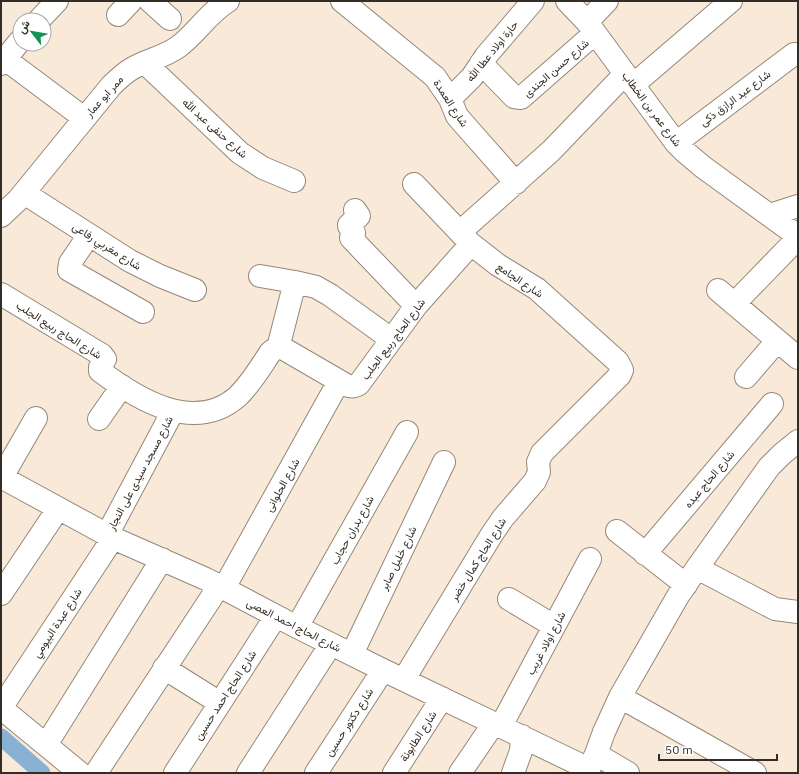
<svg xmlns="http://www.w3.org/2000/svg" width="799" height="774" viewBox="0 0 799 774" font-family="'IBM Plex Sans',Vazirmatn,sans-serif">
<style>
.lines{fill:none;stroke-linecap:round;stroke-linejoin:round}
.canal{stroke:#89b1d4;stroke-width:17}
.minor-casing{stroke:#958879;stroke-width:24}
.minor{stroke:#fff;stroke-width:22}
.labels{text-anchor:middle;stroke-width:3;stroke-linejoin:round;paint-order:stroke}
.street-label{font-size:11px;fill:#322d26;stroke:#fff}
</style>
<rect width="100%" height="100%" fill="#f8e9d8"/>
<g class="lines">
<path class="canal" d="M1,737L42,773"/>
<g class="minor-casing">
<path id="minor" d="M150,1L170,19
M342,1L435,77L450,99L457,116L463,123L516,183
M567,1L587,22L676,143L684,151L703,167L798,236
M118,15L131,1
M39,20L57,1
M587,22L607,1
M5,59L84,118
M145,63L240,153L263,168L294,181
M481,63L514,97L521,98L595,33
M1,64L20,41
M633,85L731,1
M450,99L472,77L486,56L533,1
M676,143L794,54
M24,193L130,261L160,276L195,290
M355,210L359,216L349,225V226L354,233L351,238L416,306
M770,215L798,206
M1,216L18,200L111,86C118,79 124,73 133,68C147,60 164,57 178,47C196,34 208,13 228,1
M460,232L551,151L625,74
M89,235L70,263L69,270L143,312
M260,276L295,282L316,287L330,295L391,339
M718,290L798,358
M1,294L102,355L105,359L100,367V371C137,399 194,434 237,397C250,385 260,368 270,353C275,348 278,347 284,349L346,385C351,387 355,387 359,384L416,306L471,244
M734,304L798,238
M278,348L295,282
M746,377L777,341
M99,419L122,386
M1,477L113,538L206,579L297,627L383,670L589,769
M2,477L36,418
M617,531L686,585
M107,535L173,411
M645,554L772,404
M697,568L775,609L798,612
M224,588L339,381
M1,594L58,509
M509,599L554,626
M297,627L407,432
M352,654L444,462
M164,668L220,703
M404,679L492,534L503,518L535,481L539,472L538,462L542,453L620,375L622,370L618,362L537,289L498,265L471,244L414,184
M620,697L755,773
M1,708L113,538
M1,708L80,773
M501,726L590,559
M46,745L162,559
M596,754L628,773
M96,773L219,586
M175,773L276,616
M248,773L331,644
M316,773L383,670
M394,773L442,698
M460,773L494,723
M513,773L521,751L522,736
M587,773L596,754L604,732L620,697L678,596L697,568L769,467L782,454L798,441"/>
</g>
<use href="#minor" class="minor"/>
</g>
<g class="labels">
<g class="street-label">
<text transform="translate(492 51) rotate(-51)" y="4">حارة اولاد عطا الله</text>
<text transform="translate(556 68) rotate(-41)" y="4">شارع حسن الجندى</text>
<text transform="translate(104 96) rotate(-48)" y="4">ممر ابو عمار</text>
<text transform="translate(735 98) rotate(-37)" y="4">شارع عبد الرازق ذكى</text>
<text transform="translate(451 103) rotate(57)" y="4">شارع العمدة</text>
<text transform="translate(652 109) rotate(53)" y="4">شارع عمر بن الخطاب</text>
<text transform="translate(215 128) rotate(42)" y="4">شارع حنفى عبد الله</text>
<text transform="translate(107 246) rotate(32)" y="4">شارع مغربي رفاعى</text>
<text transform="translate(520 280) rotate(34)" y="4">شارع الجامع</text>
<text transform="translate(59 330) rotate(32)" y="4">شارع الحاج ربيع الجلب</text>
<text transform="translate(393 339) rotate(-53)" y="4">شارع الحاج ربيع الجلب</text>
<text transform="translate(140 473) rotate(-62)" y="4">شارع مسجد سيدى على النجار</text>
<text transform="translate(709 479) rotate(-50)" y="4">شارع الحاج عبده</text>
<text transform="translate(282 485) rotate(-61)" y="4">شارع الحلوانى</text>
<text transform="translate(352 530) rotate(-61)" y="4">شارع بدران حجاب</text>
<text transform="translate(398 558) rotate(-64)" y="4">شارع خليل صابر</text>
<text transform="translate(478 559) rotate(-58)" y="4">شارع الحاج كمال خضر</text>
<text transform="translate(57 623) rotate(-57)" y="4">شارع عبدة البيومي</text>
<text transform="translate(294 625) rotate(27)" y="4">شارع الحاج احمد العصى</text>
<text transform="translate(546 643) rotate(-62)" y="4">شارع اولاد غريب</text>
<text transform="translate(225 695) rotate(-57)" y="4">شارع الحاج احمد حسين</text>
<text transform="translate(349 722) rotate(-57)" y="4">شارع دكتور حسين</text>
<text transform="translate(418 736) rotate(-57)" y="4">شارع الطابونة</text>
</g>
</g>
<rect width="799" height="774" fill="none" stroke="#322d26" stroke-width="4"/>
<g transform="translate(32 32) rotate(301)"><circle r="19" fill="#ffffff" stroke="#adaba8"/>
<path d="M0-3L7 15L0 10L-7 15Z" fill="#119351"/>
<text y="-6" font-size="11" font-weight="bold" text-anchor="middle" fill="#322d26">ش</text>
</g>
<path d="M659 754v6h118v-6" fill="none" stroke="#322d26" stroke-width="2"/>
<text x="665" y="754" font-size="12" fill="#322d26" stroke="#ffffff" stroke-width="3" paint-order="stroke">50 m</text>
</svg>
